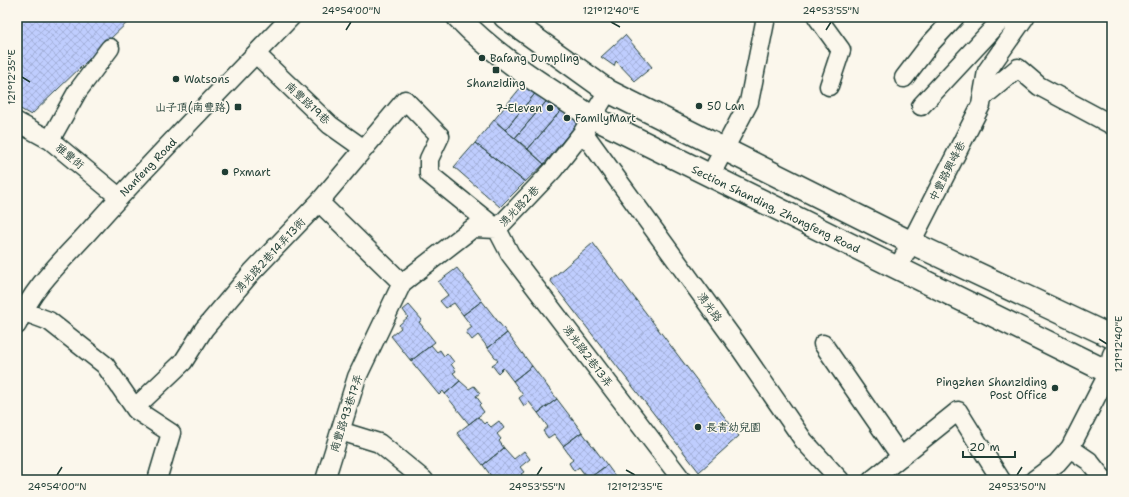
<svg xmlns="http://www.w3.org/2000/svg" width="1129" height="497" font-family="'Shantell Sans','LXGW WenKai TC',sans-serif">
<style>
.building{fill:url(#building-cross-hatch);stroke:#1f3d34}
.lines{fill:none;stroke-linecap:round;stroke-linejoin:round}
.minor-casing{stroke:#1f3d34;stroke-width:21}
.major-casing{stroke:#1f3d34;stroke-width:25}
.minor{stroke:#fbf7ec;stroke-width:18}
.major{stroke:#fbf7ec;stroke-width:22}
.ticks{fill:none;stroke:#1f3d34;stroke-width:1.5}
.poi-dot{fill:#1f3d34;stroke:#fbf7ec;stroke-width:1.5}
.labels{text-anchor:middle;stroke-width:3;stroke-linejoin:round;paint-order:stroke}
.poi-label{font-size:11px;fill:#1f3d34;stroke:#fbf7ec;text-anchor:start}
.street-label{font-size:11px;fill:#1f3d34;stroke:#fbf7ec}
.neatline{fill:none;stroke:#1f3d34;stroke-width:1.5}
.ticks-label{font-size:10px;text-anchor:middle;fill:#1f3d34}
</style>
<defs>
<pattern id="building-cross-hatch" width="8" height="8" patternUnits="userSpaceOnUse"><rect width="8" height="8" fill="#bfcdfe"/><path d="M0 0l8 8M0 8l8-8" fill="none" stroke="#a4b1da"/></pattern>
</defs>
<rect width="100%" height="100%" fill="#fbf7ec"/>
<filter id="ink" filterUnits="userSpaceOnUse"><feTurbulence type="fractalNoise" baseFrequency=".025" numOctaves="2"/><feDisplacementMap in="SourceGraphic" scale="8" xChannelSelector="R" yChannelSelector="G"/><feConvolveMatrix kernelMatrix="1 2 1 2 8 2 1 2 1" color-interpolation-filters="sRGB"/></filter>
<g filter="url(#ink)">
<path class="building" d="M17,17h116l-102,98 -14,-8z
M625,35l27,32 -17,14 -19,-20 -2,5 -13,-9z
M526,81l12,9 -33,40 -11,-10z
M538,90l12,7 -35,41 -10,-8z
M550,97l14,10 -36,42 -13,-11z
M564,107l12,11v7l-32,39 -16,-15z
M494,120l50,44 -19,18 -50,-39z
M475,143l50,39 -25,25 -46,-40z
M593,243l146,193 -40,36 -149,-192z
M457,268l25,33 -19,14 -9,-12 -8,5 -6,-7 8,-6 -10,-13z
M482,301l25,32 -19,15 -10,-13 -6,5 -6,-8 6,-5 -9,-12z
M409,305l13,15 -3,2 16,20 -24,19 -20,-25 10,-8 -2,-3 9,-8 -5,-7z
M507,333l25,33 -19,15 -10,-13 -5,5 -6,-8 6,-4 -10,-13z
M431,345l6,7 3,-2 4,6 3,-3 7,9 -3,2 5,7 -3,2 7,8 -15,13 -2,-3 -4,4 -28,-34z
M532,366l25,33 -19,14 -9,-11 -5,4 -5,-8 4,-3 -10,-14z
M460,381l9,8 5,-3 6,7 -4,3 5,7 -2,2 5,7 -15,12 -24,-30z
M557,399l25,33 -19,14 -9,-12 -6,4 -5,-7 5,-4 -10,-14z
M478,417l6,7 2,-2 5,5 8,-6 5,7 -7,6 4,5 -2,2 5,7 -21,17 -26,-32z
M582,432l25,33 -19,14 -9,-12 -5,4 -5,-8 4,-3 -10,-14z
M504,448l10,11 10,-8 6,8 -10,8 4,5 -3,2 5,6h-32l-11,-15z
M607,465l11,15h-29l-1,-1z
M533,475l5,5h-11z"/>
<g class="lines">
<defs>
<path id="minor" d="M817,17l24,33 -12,36
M256,54l74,71 34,24
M904,78l26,-34 25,-27
M983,97l35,-29 21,18 73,39
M921,106l83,-89
M17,122l33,18 69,57
M583,132l154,212 67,97 36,39
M50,140l27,-48 33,-44
M710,176l39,-74 17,-85
M319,202l83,81
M898,268l83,-163 6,-34 38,-54
M22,311l27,10 56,44 31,45 35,23 -14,47
M17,325c15,-38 47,-66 74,-96 64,-72 133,-142 200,-212
M823,344l78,113
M136,410l5,-8 42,-40 21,-33 48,-57 67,-70 86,-102 35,36 -11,23v15l68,55 13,25 172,226
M340,431l39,12 45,37
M1070,448l19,13 15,19
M325,480l32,-103 45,-94 71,-55 24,1 56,-59 30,-38 25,-41
M872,480l86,-69 43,69
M1034,480l23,-17 13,-15 39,-76 3,-18"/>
<path id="major" d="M458,17c38,40 87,70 134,100l520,257
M505,17l103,74 302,151 202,95"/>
</defs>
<use href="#minor" class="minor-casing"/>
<use href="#major" class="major-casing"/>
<use href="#minor" class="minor"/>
<use href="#major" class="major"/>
</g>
</g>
<path class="ticks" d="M611,22l9,5M346,30l5,-8M826,30l5,-8M22,77l8,5M1099,339l8,5M626,470l9,5M57,475l5,-8M537,475l5,-8M1017,475l5,-8"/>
<g class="poi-dot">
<circle cx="482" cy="58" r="4"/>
<rect x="492" y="66" width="8" height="8" rx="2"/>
<circle cx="176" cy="79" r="4"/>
<circle cx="699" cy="106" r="4"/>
<rect x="234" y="103" width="8" height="8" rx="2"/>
<circle cx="550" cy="108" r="4"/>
<circle cx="567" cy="118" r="4"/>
<circle cx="225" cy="172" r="4"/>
<circle cx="1055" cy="388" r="4"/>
<circle cx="698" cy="427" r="4"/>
</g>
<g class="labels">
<g class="poi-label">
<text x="490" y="62">Bafang Dumpling</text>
<text x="184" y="83">Watsons</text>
<text x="496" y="87" text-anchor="middle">Shanziding</text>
<text x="707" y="110">50 Lan</text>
<text x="230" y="111" text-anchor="end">山子頂(南豐路)</text>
<text x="542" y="112" text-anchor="end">7-Eleven</text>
<text x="575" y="122">FamilyMart</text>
<text x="233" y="176">Pxmart</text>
<text x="1047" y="386" text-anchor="end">Pingzhen Shanziding<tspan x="1047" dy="13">Post Office</tspan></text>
<text x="706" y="431">長青幼兒園</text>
</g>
<g class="street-label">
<text transform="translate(308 103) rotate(43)" y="4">南豐路19巷</text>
<text transform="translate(70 156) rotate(40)" y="4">雅豐街</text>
<text transform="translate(148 167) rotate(-46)" y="4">Nanfeng Road</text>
<text transform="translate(947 171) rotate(-63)" y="4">中豐路興峰巷</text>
<text transform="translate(519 206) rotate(-46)" y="4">湧光路2巷</text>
<text transform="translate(776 209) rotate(26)" y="4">Section Shanding, Zhongfeng Road</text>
<text transform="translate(270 255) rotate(-47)" y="4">湧光路2巷14弄13衖</text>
<text transform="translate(710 307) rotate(54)" y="4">湧光路</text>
<text transform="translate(588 356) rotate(53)" y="4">湧光路2巷13弄</text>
<text transform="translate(346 413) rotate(-72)" y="4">南豐路93巷17弄</text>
</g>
</g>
<rect width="1129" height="497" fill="none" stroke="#fbf7ec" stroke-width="44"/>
<path d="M963 451v6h52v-6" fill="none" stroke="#1f3d34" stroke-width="2"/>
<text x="969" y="451" font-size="12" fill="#1f3d34" stroke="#fbf7ec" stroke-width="3" paint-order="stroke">20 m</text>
<rect x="22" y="22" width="1085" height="453" class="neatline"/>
<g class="ticks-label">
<text x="351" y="14">24°54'00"N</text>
<text x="611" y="14">121°12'40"E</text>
<text x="831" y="14">24°53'55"N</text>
<text transform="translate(11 77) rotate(-90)" y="4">121°12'35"E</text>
<text transform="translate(1118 344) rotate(-90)" y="4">121°12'40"E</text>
<text x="57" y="490">24°54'00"N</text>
<text x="537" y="490">24°53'55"N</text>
<text x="635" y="490">121°12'35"E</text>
<text x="1017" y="490">24°53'50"N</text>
</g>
</svg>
